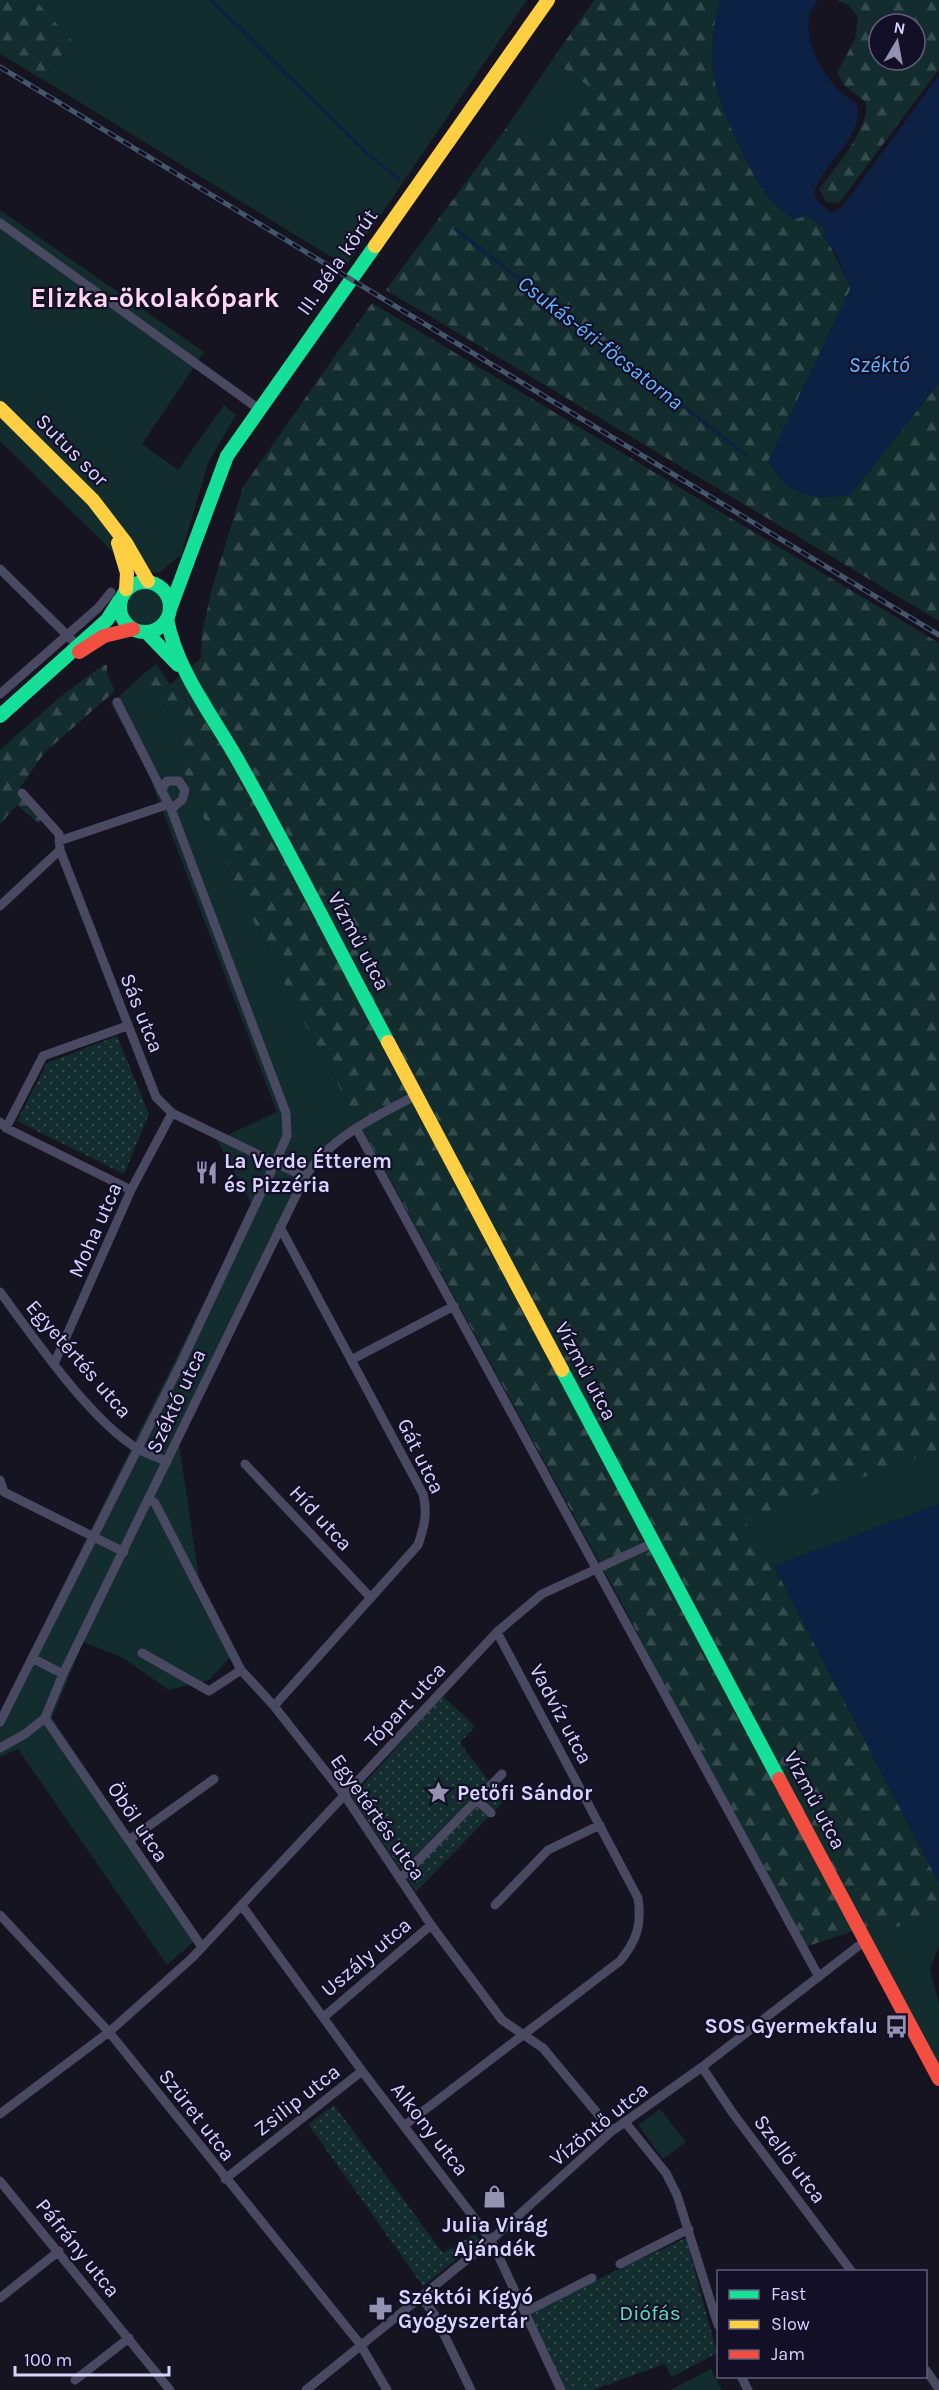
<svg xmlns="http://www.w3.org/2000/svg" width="939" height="2390" font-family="Karla,sans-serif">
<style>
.grass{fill:#132c2d}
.forest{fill:url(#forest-firs);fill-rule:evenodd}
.park{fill:url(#park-dots)}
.water{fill:#0d2144}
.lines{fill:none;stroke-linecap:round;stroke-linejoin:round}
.stream{stroke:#0d2144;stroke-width:3}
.street{stroke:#4a4962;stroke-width:9}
.fast{stroke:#16e098;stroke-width:14}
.slow{stroke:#ffcf43;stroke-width:14}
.jam{stroke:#f24e42;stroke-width:14}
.rail-casing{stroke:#43596b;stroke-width:5}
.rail{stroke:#130f26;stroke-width:3;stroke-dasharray:9;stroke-linecap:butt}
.labels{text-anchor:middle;stroke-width:4.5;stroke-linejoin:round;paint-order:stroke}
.street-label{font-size:21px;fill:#d9d4ff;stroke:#130f26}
.poi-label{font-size:21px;font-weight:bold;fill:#d9d4ff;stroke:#130f26;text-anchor:start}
.park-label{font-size:21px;fill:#5fe0c0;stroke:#130f26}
.water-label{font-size:22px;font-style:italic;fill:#62b6ff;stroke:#130f26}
.district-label{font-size:27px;font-weight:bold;fill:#ffd6f0;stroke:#130f26}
</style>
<defs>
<pattern id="forest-firs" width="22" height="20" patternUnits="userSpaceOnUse" patternTransform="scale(1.5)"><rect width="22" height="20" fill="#132c2d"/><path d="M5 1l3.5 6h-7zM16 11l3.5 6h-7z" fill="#354a4c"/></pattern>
<pattern id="park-dots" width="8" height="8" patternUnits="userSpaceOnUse" patternTransform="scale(1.5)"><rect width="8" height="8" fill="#132c2d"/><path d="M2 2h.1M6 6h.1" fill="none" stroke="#354a4c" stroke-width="1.8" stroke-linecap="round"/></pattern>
</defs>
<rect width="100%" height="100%" fill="#161421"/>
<path class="grass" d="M34,0h493l-181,266 -304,-187 31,-37z
M552,60l35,25 -44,68 -37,-25z
M0,210l204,142 -62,92 36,26 46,-65 12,10 -28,48 -27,92 -22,18 -14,-3 -24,-33 -9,14 -112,-110z
M125 606a20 20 0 1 1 40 0a20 20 0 1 1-40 0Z
M140,677l36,44 10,61 108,222 68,124 -34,27 -19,21 -130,268 20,134 34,76 -24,26 -40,10 -46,-32 -40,-16 -31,76 147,219 -32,28 -149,-216 -18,8v-45l252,-507 -35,-65 60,-28 -128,-337 -38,-71z
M939,1450v54l-165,62 -30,-47z
M939,1902v44l-9,23 9,35v65l-75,-143 16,-4 13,6 21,-6z
M660,2109l26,33 -23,17 -25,-34z
M711,2369l11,21h-52z"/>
<path class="forest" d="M0,0h35l38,42 -31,37 -42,-25z
M594,0h126c-7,27 -11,58 -4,86 7,28 32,82 48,105 8,11 20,21 30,28l12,-4 19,13c4,21 17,40 26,60l-83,174 82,33 89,-112v238l-553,-331 120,-162 37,25 44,-68 -35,-25z
M836,0h103v69l-100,134 -13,-1 -7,-13c15,-20 51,-61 47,-87l-21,-16 -8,-13 18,-34 3,-22 -10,-12zM879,24h36v36h-36z
M372,303l567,340v807l-195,70 30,46 165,317v19l-25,20 -21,6 -13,-6 -81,27 -174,-340 -331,-605 -108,-222 -10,-61 -36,-44 16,-13 14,21 31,-27 1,-26 11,-47 30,-98z
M103,665h4v9l8,17 -70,61 -28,40 25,28 -4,3 -21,-18 -17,19v-74l60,-53z"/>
<path class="park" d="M117,1036l32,78 -25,60 -107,-53 30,-58z
M443,1696l32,30 -15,17 44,58 -88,91 -64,-95z
M334,2105l109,148 32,-19 5,7 -57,45 -115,-162z
M686,2238l31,115 -45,24 -7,-13 -72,26h-27l-38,-78z"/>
<path class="water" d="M720,0h98c-3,5 -8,11 -9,17 -5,32 21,72 48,87 7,36 -36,59 -43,90l5,9 13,10 11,-7 96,-131v308l-89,112c-36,6 -64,1 -82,-34l83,-173 -16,-36 -12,-15 2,-9 -19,-13 -12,5c-10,-8 -22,-18 -30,-29 -16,-23 -41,-77 -48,-105 -7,-28 -4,-59 4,-86z
M939,1504v379l-165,-317z"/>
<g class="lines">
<path class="stream" d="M211,0l158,155 30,24
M455,229l291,226"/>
<path class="street" d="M0,223l259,186
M0,569l77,76
M0,694l98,-86 13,-16
M161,791l6,-10h12l6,9 -3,10 -11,9
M22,793l37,41 1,16 96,247 16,16 133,64
M59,841l110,-37
M0,906l60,-56
M0,1122l6,6 125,62
M6,1128l37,-72 84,-30
M356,1128l463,849
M0,1292c34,46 90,128 138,157 9,5 20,8 29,13
M351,1360l103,-54
M54,1364l77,-174 41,-77
M245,1464l126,134
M0,1480l4,12 120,60
M149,1499l6,4 86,167 33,36 71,90 86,129 71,95 41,28 69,83
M142,1653l67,38 32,-21
M34,1659l29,15
M274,1706l144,-161c6,-18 10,-32 5,-51l-143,-267
M45,1718l157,229
M0,1722l181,-359 94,-200 12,-27 -1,-23 -115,-304 -54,-107
M0,1748l25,-14 20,-16 18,-44 242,-497c25,-40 71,-61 112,-82
M477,1800l14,13
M129,1840l85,-61
M400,1879l102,-105
M495,1905l53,-55 52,-25
M243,1907l119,164 129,169 70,150
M0,1915l109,117 251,312 27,46
M325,2016l106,-91
M702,2067l30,45 120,160
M0,2114l109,-82 83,-74 305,-326 45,-38 111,-51
M625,2122l41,51 11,22 41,130
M405,2125l215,-164c17,-21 22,-36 18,-63l-141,-266
M225,2179l137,-108
M0,2181l170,209
M620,2264l69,-35
M421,2297l13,17 37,76
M0,2298l59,-47
M525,2312l67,-34
M926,2370l13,19
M741,2376l7,14
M75,2380l54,-42
M306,2390l185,-150 121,-109 90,-64 164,-127"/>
<path class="fast" d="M120 607a25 25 0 1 1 50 0a25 25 0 1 1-50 0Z
M170,609l57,-153 148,-210
M167,619c10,51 43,93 69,138 53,93 101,190 152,285
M146,632l32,33
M0,716l107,-96 12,-19
M562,1370l217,409"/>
<path class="slow" d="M375,246l173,-246
M0,408l93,92 33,43 22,38
M118,543l9,30 -1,16
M388,1042l174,328"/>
<path class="jam" d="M79,652l25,-16 29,-7
M779,1779l160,300"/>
<defs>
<path id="rail" d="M0,67l939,568"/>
</defs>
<use href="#rail" class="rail-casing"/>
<use href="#rail" class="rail"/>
</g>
<defs>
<symbol id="restaurant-bare" viewBox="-9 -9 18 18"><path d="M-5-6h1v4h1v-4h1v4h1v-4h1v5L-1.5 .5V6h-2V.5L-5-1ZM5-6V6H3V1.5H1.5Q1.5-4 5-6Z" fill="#9591b1" stroke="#130f26" stroke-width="2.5" paint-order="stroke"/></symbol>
<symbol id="sight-bare" viewBox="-9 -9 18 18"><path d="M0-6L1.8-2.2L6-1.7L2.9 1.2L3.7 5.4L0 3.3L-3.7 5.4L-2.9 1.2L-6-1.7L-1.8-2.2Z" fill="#9591b1" stroke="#130f26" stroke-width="2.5" paint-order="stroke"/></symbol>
<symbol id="bus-bare" viewBox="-9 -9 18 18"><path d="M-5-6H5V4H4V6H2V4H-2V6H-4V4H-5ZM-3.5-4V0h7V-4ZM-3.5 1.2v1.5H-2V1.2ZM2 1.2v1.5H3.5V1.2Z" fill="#9591b1" stroke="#130f26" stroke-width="2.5" paint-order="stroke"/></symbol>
<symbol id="shop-bare" viewBox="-9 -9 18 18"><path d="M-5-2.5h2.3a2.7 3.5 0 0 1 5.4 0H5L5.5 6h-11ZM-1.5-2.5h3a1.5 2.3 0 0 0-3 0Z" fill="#9591b1" stroke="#130f26" stroke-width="2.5" paint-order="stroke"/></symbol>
<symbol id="pharmacy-bare" viewBox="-9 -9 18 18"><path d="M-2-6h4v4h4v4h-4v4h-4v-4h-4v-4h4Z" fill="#9591b1" stroke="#130f26" stroke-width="2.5" paint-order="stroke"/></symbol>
</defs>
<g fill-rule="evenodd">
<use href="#restaurant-bare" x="190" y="1156" width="33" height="33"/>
<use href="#sight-bare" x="422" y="1776" width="33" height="33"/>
<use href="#bus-bare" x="880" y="2010" width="33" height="33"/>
<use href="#shop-bare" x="478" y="2180" width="33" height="33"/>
<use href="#pharmacy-bare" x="364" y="2292" width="33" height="33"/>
</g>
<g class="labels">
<g class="street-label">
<text transform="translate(337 262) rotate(-55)" y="7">III. Béla körút</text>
<text transform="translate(72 450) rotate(45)" y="7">Sutus sor</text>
<text transform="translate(359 941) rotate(62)" y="7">Vízmű utca</text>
<text transform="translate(142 1013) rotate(68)" y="7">Sás utca</text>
<text transform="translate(95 1230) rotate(-66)" y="7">Moha utca</text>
<text transform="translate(79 1359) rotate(49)" y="7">Egyetértés utca</text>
<text transform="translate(586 1371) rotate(62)" y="7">Vízmű utca</text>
<text transform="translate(176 1401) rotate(-65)" y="7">Széktó utca</text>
<text transform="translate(421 1456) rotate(64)" y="7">Gát utca</text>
<text transform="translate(321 1518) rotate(47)" y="7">Híd utca</text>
<text transform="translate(405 1705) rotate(-47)" y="7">Tópart utca</text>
<text transform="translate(561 1714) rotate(62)" y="7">Vadvíz utca</text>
<text transform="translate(815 1800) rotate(62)" y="7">Vízmű utca</text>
<text transform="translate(378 1817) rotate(55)" y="7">Egyetértés utca</text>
<text transform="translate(138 1822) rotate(56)" y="7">Öböl utca</text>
<text transform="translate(366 1957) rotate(-40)" y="7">Uszály utca</text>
<text transform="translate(297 2100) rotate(-38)" y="7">Zsilip utca</text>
<text transform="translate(197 2115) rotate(52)" y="7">Szüret utca</text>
<text transform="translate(599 2124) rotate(-39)" y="7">Vízöntő utca</text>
<text transform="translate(430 2129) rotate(52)" y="7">Alkony utca</text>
<text transform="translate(790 2159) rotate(53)" y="7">Szellő utca</text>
<text transform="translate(78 2248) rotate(51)" y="7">Páfrány utca</text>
</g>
<g class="poi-label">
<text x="224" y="1168">La Verde Étterem<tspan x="224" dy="24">és Pizzéria</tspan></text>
<text x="457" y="1800">Petőfi Sándor</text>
<text x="878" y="2033" text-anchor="end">SOS Gyermekfalu</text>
<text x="495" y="2232" text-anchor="middle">Julia Virág<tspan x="495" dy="24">Ajándék</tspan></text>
<text x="398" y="2304">Széktói Kígyó<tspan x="398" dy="24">Gyógyszertár</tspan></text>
</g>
<g class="park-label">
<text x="650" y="2320">Diófás</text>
</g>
<g class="water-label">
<text transform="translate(601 342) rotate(38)" y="8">Csukás-éri-főcsatorna</text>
<text x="879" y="372">Széktó</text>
</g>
<g class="district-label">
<text x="155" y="307">Elizka-ökolakópark</text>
</g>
</g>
<rect x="717" y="2270" width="210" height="108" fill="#130f26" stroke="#625e7d" stroke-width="1.5"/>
<rect x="729" y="2290" width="30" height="9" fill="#16e098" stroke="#625e7d" stroke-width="1.5"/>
<text x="771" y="2300" font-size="18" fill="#d9d4ff">Fast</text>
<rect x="729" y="2320" width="30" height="9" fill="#ffcf43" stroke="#625e7d" stroke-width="1.5"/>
<text x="771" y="2330" font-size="18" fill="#d9d4ff">Slow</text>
<rect x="729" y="2350" width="30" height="9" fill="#f24e42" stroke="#625e7d" stroke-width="1.5"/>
<text x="771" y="2360" font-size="18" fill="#d9d4ff">Jam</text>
<g transform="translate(897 42) rotate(10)"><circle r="28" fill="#130f26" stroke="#625e7d" stroke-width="1.5"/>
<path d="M0-4.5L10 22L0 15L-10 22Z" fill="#9591b1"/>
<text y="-9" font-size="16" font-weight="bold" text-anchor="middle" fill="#d9d4ff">N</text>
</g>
<path d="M15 2366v9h154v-9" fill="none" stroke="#d9d4ff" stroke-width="3"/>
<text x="24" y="2366" font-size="18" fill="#d9d4ff" stroke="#130f26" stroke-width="4.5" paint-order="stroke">100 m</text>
</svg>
